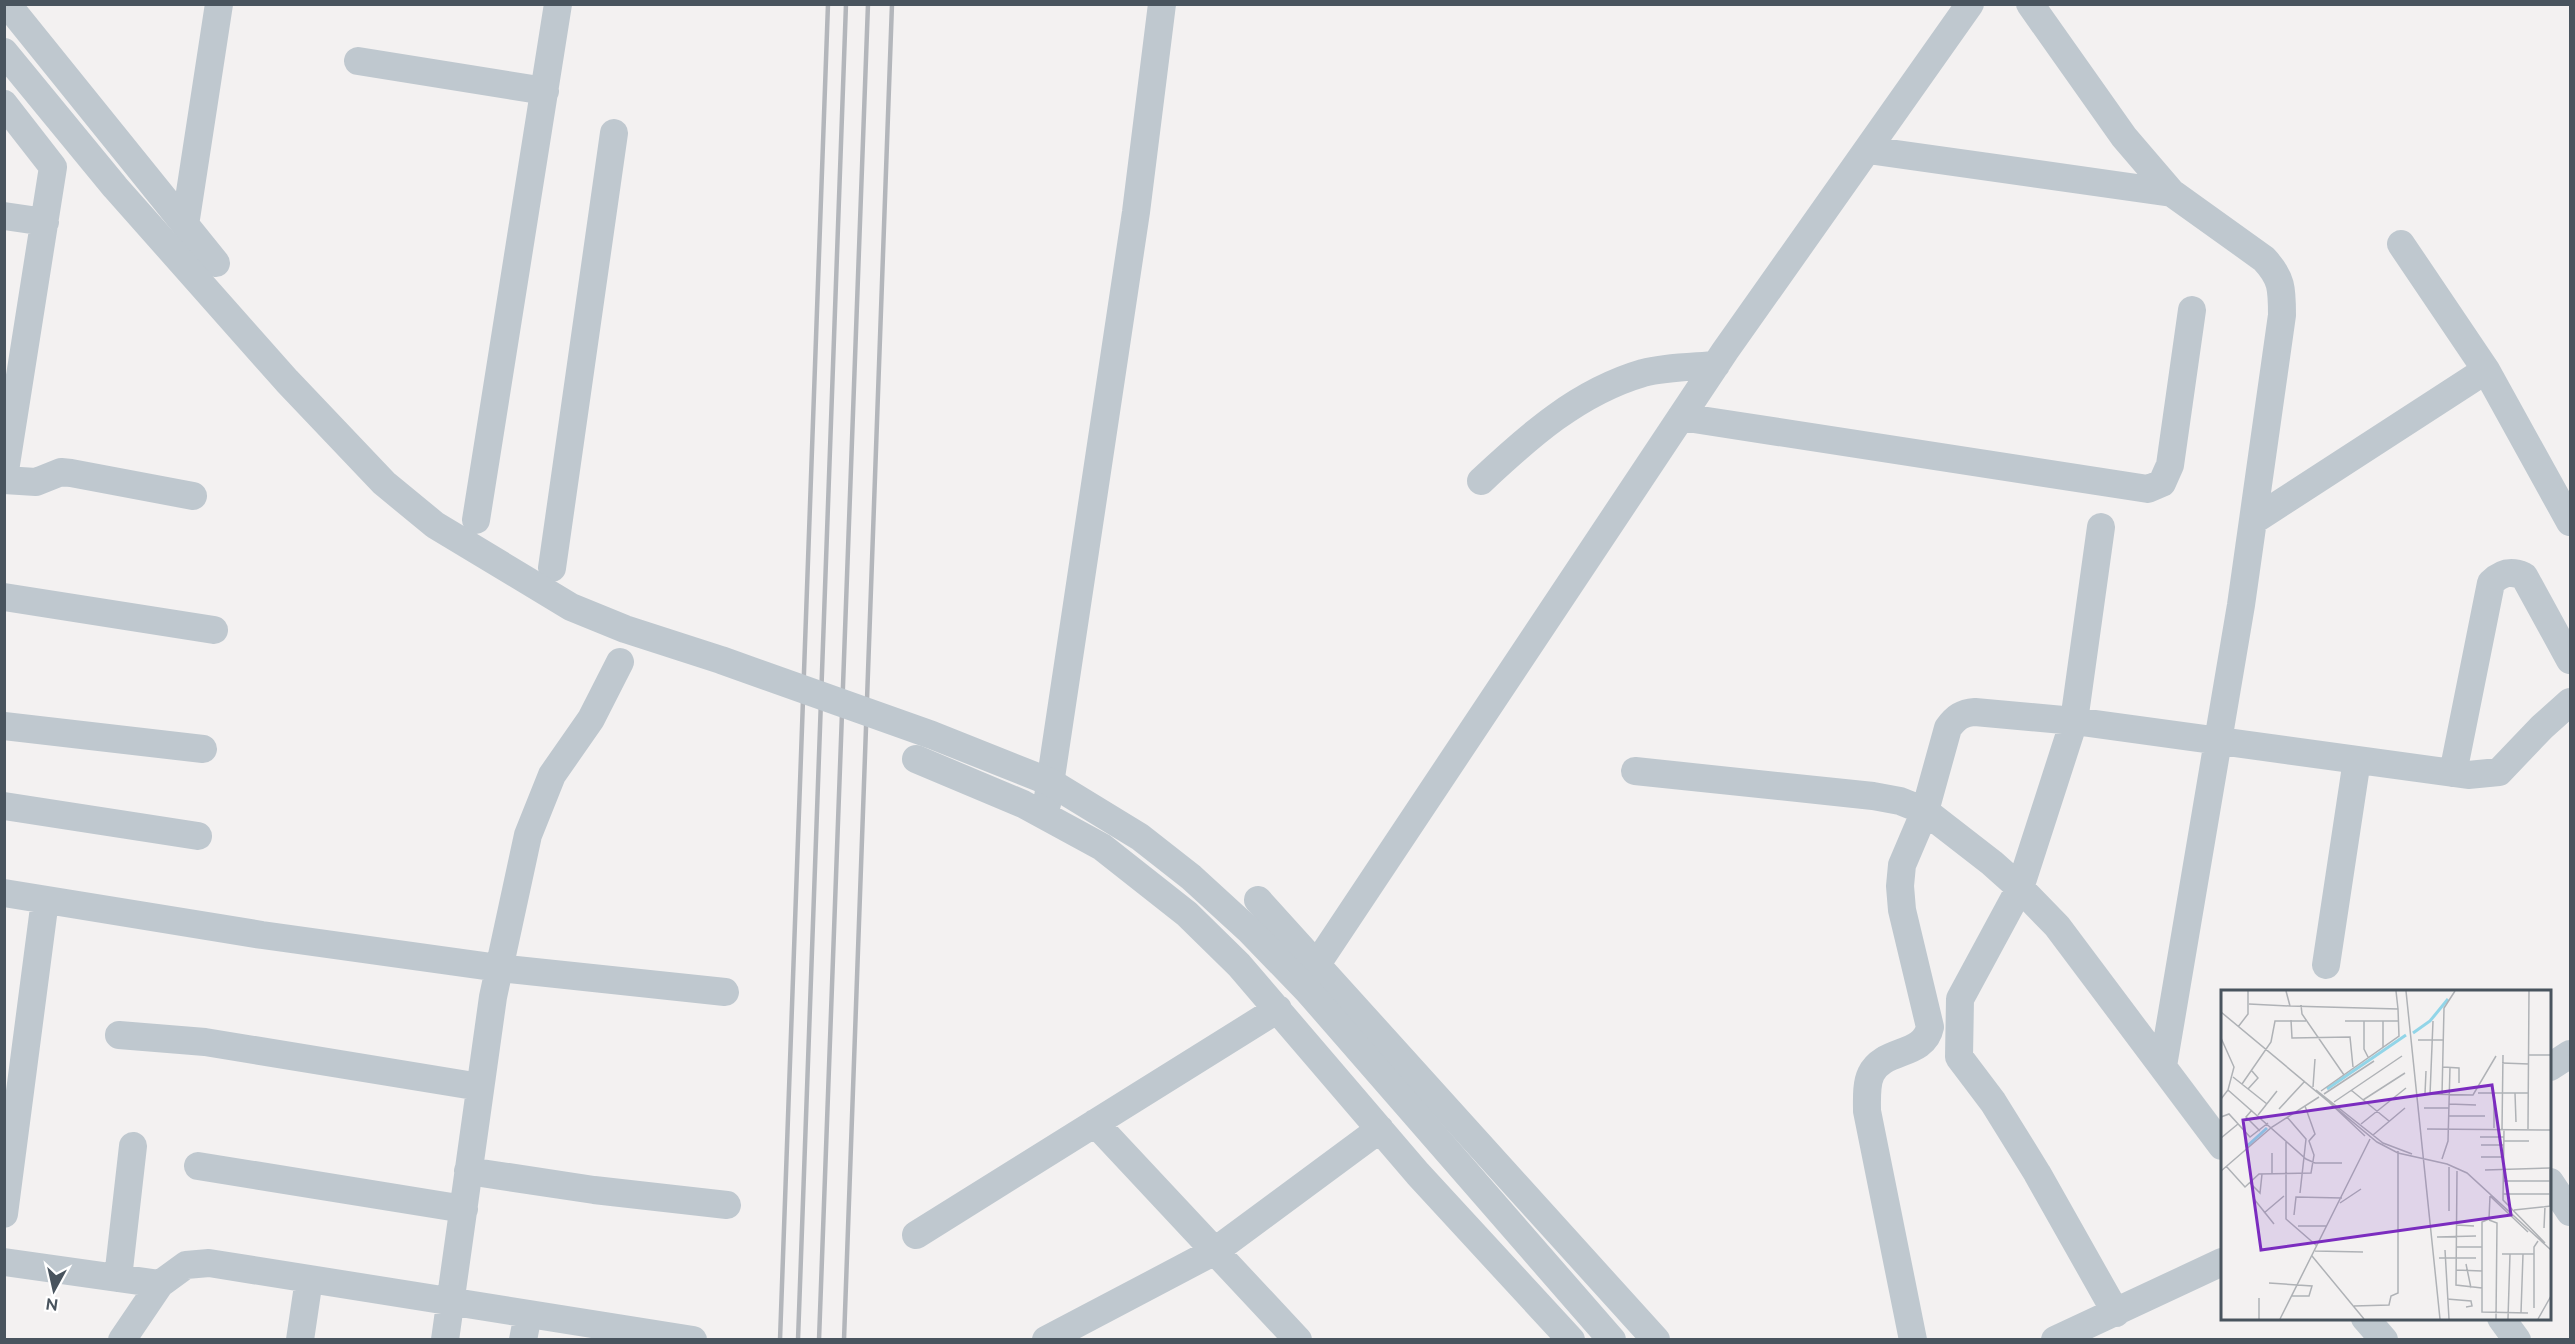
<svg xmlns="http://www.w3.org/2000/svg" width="2575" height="1344" font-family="Raleway,sans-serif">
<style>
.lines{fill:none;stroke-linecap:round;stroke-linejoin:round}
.minor{stroke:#bfc8cf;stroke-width:28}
.rail{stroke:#b3b6bb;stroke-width:4.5}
.minor-bridge{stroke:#bfc8cf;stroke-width:28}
.inset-river{fill:none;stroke:#92d5e8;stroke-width:3}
.inset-road{fill:none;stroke:#afb2b6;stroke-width:1.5}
.view{fill:#7b2cbf;fill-opacity:0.15;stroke:#7b2cbf;stroke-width:3}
.inset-edge{fill:none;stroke:#49545e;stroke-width:3}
</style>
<rect width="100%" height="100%" fill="#f3f1f1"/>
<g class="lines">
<path class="minor" d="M7,4l209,259
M2030,4l94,133 48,56 92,66c18,19 18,30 18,56l-41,290 -78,461
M358,61l187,30
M4,104l49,63 -49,310
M1868,150l304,43
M4,216l41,6
M185,225l34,-221
M2401,244l85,126 84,152
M1681,417l467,72 14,-6 8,-18 22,-155
M4,480l32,2 25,-10 10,1 122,23
M1481,481c48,-45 97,-89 162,-108 23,-6 50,-6 73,-8
M476,520l82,-516
M2253,521l233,-151
M2101,527l-27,194 -54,167 -60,111 -1,58 34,45 44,71 79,140
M552,568l62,-435
M4,597l210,33
M4,726l199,23
M916,759l107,45 79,43 85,67 52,51 179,209 153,166
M1635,771l238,25 27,5 25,10 67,52 28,25 37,38 165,220
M2453,773l38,-190c10,-10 19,-13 33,-7l46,84
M1047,804l89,-592 26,-208
M4,806l194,30
M4,893l258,42 237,33 226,24
M1258,900l398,440
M1317,964l408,-613 245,-347
M2326,965l31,-205
M119,1035l86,7 275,45
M2550,1067l20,-13
M1095,1123l203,217
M198,1166l266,43
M468,1171l126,19 133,15
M2550,1182l20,30
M4,1214l41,-314
M916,1235l362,-226
M4,1262l156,22
M118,1278l15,-132
M2365,1318l19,22
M2501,1318l16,22
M122,1340l38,-56 26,-19 23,-2 484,77
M300,1340l9,-61
M445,1340l48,-343 35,-162 24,-60 39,-56 29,-57
M523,1340l5,-26
M1046,1340l169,-89 165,-122
M1913,1340l-46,-229c0,-11 -1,-27 4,-37 12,-26 53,-17 59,-47l-28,-117 -2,-24 2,-21 23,-54 23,-83c8,-11 14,-15 27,-16l99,9 394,54 31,-3 43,-45 28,-25
M2055,1340l167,-78"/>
<path class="rail" d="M780,1340l48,-1336
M798,1340l48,-1336
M819,1340l49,-1336
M844,1340l48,-1336"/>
<path class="minor-bridge" d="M4,52l111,135 172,194 97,102 51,42 136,82 54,22 96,31 211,75 118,47 90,55 51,40 59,54 58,60 304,349"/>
</g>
<g transform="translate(2221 990)">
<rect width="330" height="330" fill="#f3f1f1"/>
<path class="inset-river" d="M192,43l17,-12 18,-22M106,99l79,-54M25,157l21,-19"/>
<path class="inset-road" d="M65,1l4,15 108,3 1,27 -78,55M175,1l2,18M185,1l34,328M28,14l41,2M80,15l1,9 42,61M0,22l156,130 21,11 49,11 20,9 84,77M70,30l1,18 58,-1 3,30M124,31h54M143,31v28l4,8M17,37l10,-13v-23M0,48l13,29 -6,23 -7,9M197,50h26M162,57v-26M308,65h22M281,73l27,1M222,77l16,1v15M205,81l-1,23 48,1 23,-39M12,87l34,27M21,94l29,-42 4,-21h31M92,97l2,-28M27,99l10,-11 -6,-7M7,100l78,69 9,4h27M130,100l38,31M257,103h51M273,103v35M294,103l1,29M103,104l50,-33M209,105l3,-74M221,105l2,-87 11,-17M142,110l42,-27M113,112l68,-46M228,114l27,1M203,118h25M58,119l26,-28M31,120l-6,7 14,14M37,125l19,-24M228,126h36M0,127l8,-3 21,23 18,-14M66,127l19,22 -6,54M140,134l45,-36M206,139l124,1M281,139l1,-74M283,139l-1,71 42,43M307,139l1,-138M152,145l32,-27M144,146l-49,-46 67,53 29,11M259,147h24M0,148l17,-14M283,151h25M65,152v77l31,27M260,155h23M260,167h23M221,169l6,-18 2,-74M5,176l19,21 14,-13 52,-1 3,-18 -5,-14 6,-7 -10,-28M329,178v38M264,180l66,-2M0,181l51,-44 47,-30M236,181l-1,114 26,3M51,183v-20M283,191h46M29,193l10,10 2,-19M282,204h48M269,206l-1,23 -7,3v90l46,1M269,206l38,36M33,209l20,25M119,213l21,-14M293,220l37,-4M228,221v-44M43,223l20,-17M73,225l2,-18 46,1M268,230l8,3 -1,96M235,235l18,1M77,236h29M323,238l1,-22M216,247l39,-1M235,257h26M224,260l4,69M94,261l48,1M281,264h32M91,266l52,63M218,268h37M245,274l5,24M235,280l26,1M48,293l43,3 -3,10h-18M38,308v21M226,309l24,2 1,5 -6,1M133,316l35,-1 2,-9 7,-3v-142M313,318v-61l4,-6M300,323l2,-59M59,329l90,-180M287,329l2,-65M317,329l13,-23"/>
<path class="view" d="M271,95l19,130 -250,35 -18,-130z"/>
<rect width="330" height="330" class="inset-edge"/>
</g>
<rect width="2575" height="1344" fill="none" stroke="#49545e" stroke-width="12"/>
<g transform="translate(54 1290) rotate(188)" stroke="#ffffff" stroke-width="4.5" paint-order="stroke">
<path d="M0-4.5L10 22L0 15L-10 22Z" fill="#49545e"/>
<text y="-9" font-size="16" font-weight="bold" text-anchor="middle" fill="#49545e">N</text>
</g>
</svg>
